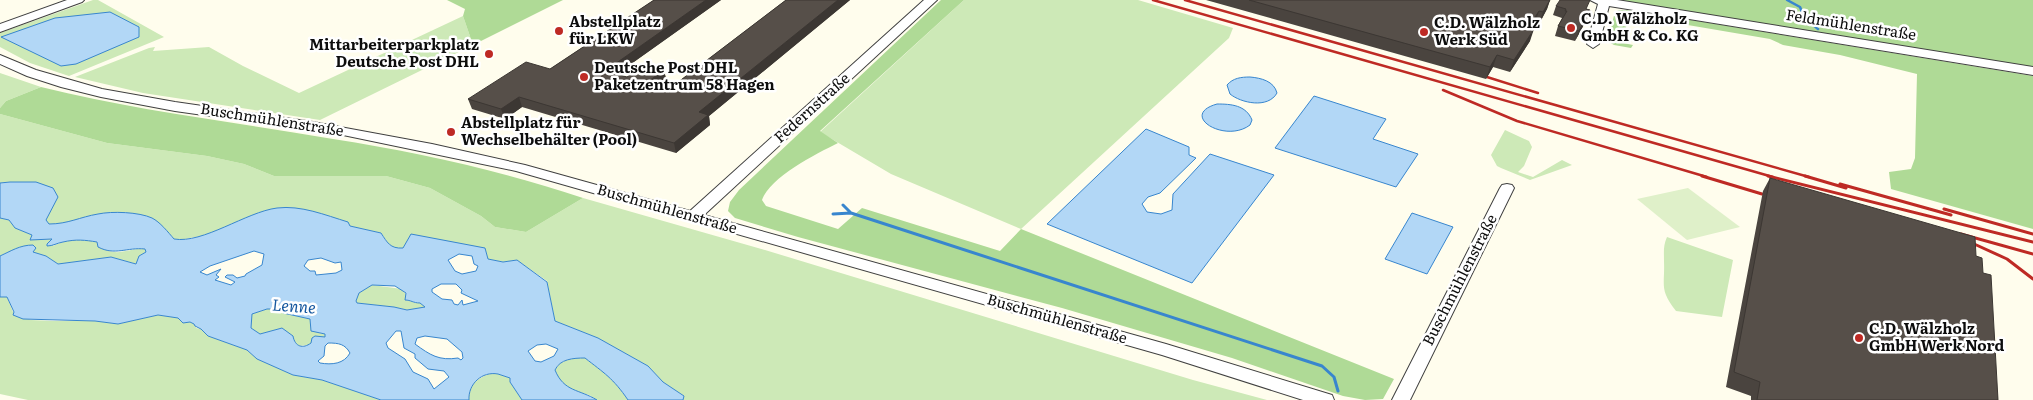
<svg xmlns="http://www.w3.org/2000/svg" width="2033" height="400" font-family="Literata,serif">
<style>
.green{fill:#cde9b7}
.forest{fill:#afda96}
.pitch{fill:#dff0c9}
.water{fill:#b2d7f6;stroke:#3886ce;fill-rule:evenodd}
.lines{fill:none;stroke-linecap:round;stroke-linejoin:round}
.stream-far1{stroke:#3886ce;stroke-width:2.5}
.stream{stroke:#3886ce;stroke-width:3}
.minor-casing{stroke:#404040;stroke-width:2}
.minor{fill:#fff;fill-rule:evenodd}
.rail-far1{stroke:#be2a24;stroke-width:2.5}
.rail{stroke:#be2a24;stroke-width:3}
.wall{fill:#4a443f}
.shaded-wall{fill:#3c3733}
.building{fill:#564f49;stroke:#3c3733}
.poi-dot{fill:#be2a24;stroke:#fff;stroke-width:2}
.labels{text-anchor:middle;stroke-width:5;stroke-linejoin:round;paint-order:stroke}
.poi-label{font-size:15px;font-weight:bold;fill:#0d0d0d;stroke:#fff;text-anchor:start}
.street-label{font-size:15px;fill:#0d0d0d;stroke:#fff}
.water-label{font-size:16px;font-style:italic;fill:#16589f;stroke:#fff}
</style>
<rect width="100%" height="100%" fill="#fffded"/>
<path class="green" d="M93,0h5l66,37 -95,39 -39,-13 -30,-16v-14z
M964,0h174l95,28 -4,10 -208,191 -130,-55 -71,-42z
M463,16l10,29 -153,75 -177,-27 -68,-16 74,-29 6,-1 -2,4 56,-4 34,19 56,27z
M0,73l41,14 -35,14 -6,7z
M0,114l107,29 100,13 37,8 30,12h112l44,12 51,28 14,11 31,5 57,-34 182,52 428,130 74,20h-584l1,-4 -21,-14 -15,-16 -50,-28 -43,-17 -8,-40 -30,-21 -14,2 -15,-3 -3,-11h-89l-6,-2 -9,-13 -31,-7 -155,11 -14,3 -7,-1 -8,-9 -68,-16 -34,10h-15l-39,-42 -10,1z
M1505,130l24,11 3,6 -8,19 -6,6 15,5 29,-17 10,5 -42,15 -29,-12 -4,-2 -6,-11z
M0,218l9,2 6,8 17,7 -2,5 23,-1v7c10,-5 35,-11 45,-3 6,5 7,8 16,9 10,1 20,-4 31,-3l1,3 -7,4 -2,8 -26,-7 -53,7 -12,-8 -14,-4h-24l-8,4z
M1667,237l66,23 -11,57 -46,-6c-17,-22 -11,-25 -12,-50 0,-9 -1,-15 3,-24z
M372,285l30,4 8,11 5,3h5l6,4 -19,3 -13,-3 -37,-4 -1,-2 3,-8z
M0,297h7l6,15 18,8 22,1h42l23,3 40,-9 21,3 4,5 7,-1 5,2 1,4 5,1 7,7 39,14 10,9 36,16 29,5 59,20h-353l-28,-6z
M267,309h13l3,4 27,6c0,11 5,14 15,15v4l-17,7 -10,1 -16,-18 -22,6 -9,-6 1,-14z
M570,358h15c18,14 29,21 43,42h-31l-8,-5 -21,-6 -11,-12 -2,-7 4,-6z
M489,374h9l12,4v4l12,18h-53c-1,-14 7,-21 20,-26z"/>
<path class="forest" d="M447,0h116l-90,45 -10,-29 2,-7z
M941,0h23l-144,131 18,12c-22,11 -68,34 -76,57l4,6 72,23 24,-21 138,43 21,-22 373,150 -11,20 -18,1 -22,-4 -111,-38 -170,-50 -264,-71 -63,-19 -7,-7 2,-9 9,-12z
M1596,0h437v71z
M1619,10h11l403,66v153l-142,-40 -2,-17 22,-3 4,-11 2,-84 -77,-19 -57,-10 -13,-6 -141,-24 -3,1 2,5 -4,12 -6,6 5,4 10,2 -2,3 -17,-3 -7,-4 8,-29z
M41,87c96,24 194,35 292,52 84,13 169,32 250,59l-57,34 -31,-5 -14,-11 -51,-28 -44,-12h-112l-30,-12 -37,-8 -100,-13 -107,-29v-6l6,-7z"/>
<path class="pitch" d="M1688,188l52,39 -53,13 -50,-41z"/>
<path class="water" d="M110,12l29,15v10l-63,27 -15,2 -60,-29 54,-19z
M1250,77c11,1 24,4 27,16 -9,16 -36,10 -47,1l-3,-9c6,-7 14,-8 23,-8z
M1314,96l72,23 -13,20 45,15 -22,33 -121,-39z
M1217,104c14,0 29,1 35,16l-2,5c-25,19 -72,-10 -33,-21z
M1146,129l43,18v8l7,3 -36,35 -12,4 -6,7 5,8 14,2 11,-4 1,-16 37,-40 64,21 -82,108 -145,-59z
M10,182h26l17,6 5,9 -12,23 3,4c19,0 31,-7 49,-10 14,-3 41,-2 54,4 8,4 16,14 22,21 29,5 72,-27 103,-31 24,-3 48,7 71,14l2,4 31,7c6,9 9,16 22,15l8,-14 74,14 3,11 15,3 14,-2 30,22 8,39 43,17 50,28 15,16 21,14 -1,4h-55c-15,-22 -24,-27 -43,-42 -12,0 -25,1 -30,12 9,22 24,19 42,30h-75l-12,-18v-4c-4,-1 -8,-3 -12,-4 -16,-3 -30,10 -29,26h-88l-59,-20 -29,-5 -36,-16 -10,-9 -39,-14 -7,-7 -6,-3 -1,-2 -4,-2 -7,1 -5,-5 -20,-3 -40,9 -23,-3 -72,-2 -10,-4 1,-3 -7,-15h-7v-41c11,-5 20,-11 33,-11l3,3 -3,4 13,4 12,8 53,-7 25,7 3,-8 7,-4 -1,-3c-18,-2 -30,7 -47,-2l-1,-5c-12,-2 -21,-3 -34,0 -6,1 -10,4 -16,4v-2l5,-5 -22,1 2,-5 -17,-7 -6,-8 -9,-2v-35zM254,251l10,3 -2,11 -16,9 -1,2 -8,2 -4,-3h-6l-2,2 10,5 -4,3 -16,-5 4,-3 -3,-2 5,-6 -14,6 -7,-3 10,-6zM459,254l13,2 2,8 4,2 -2,5 -14,3 -7,-3 -7,-11zM321,258l14,5 6,-1 1,8 -6,3 -20,2 -1,-4h-5l-6,-5 4,-6zM441,284h15l6,6 -1,3 17,8 -15,4 -1,-5 -4,5 -4,-1 -2,-4 -10,-1 -10,-7v-3zM372,285l23,1 11,7 -1,7c6,0 8,3 15,3l5,4 -18,3 -13,-3 -37,-4 -1,-2 3,-8zM267,309h12l4,4 27,6 1,12 14,3v3l-10,-1 -3,2 -1,5c-8,6 -16,4 -18,-7l-11,-8 -22,6 -9,-6 1,-14zM396,331h5l3,17 11,6v4l13,11 16,2 5,6 -15,12 -6,-10 -15,-7 -8,-13 -17,-11 -2,-5zM425,336l22,3 15,13 1,6 -2,2 -3,-2c-19,3 -28,-3 -43,-14l2,-6zM328,343c11,0 17,1 22,10 -6,11 -18,12 -30,10l-2,-2 6,-5 1,-10zM546,344l12,5 -4,7 -13,6 -6,-1 -7,-10 9,-6z
M1412,213l41,14 -26,47 -42,-15z"/>
<g class="lines">
<path class="stream-far1" d="M1787,0l13,7 4,10 14,12"/>
<path class="stream" d="M843,205l8,8
M833,214l18,-1 471,153 12,11 4,14"/>
<defs>
<path id="minor" d="M67,0h17l-2,2 -82,30v-8z
M924,0h13l-233,215 462,129 166,51 2,5h-31l-141,-45 -646,-184 -173,-36 -168,-24 -74,-14 -40,-10 -34,-11 -27,-12v-9l36,15 66,19 73,13 138,20 119,22 93,21 165,46z
M1590,0h27l416,67v8l-424,-69 -10,38 -6,4 -6,-4 11,-40z
M1507,184l5,1 2,3 -104,212h-18l108,-212 2,-3z"/>
</defs>
<use href="#minor" class="minor-casing"/>
<use href="#minor" class="minor"/>
<path class="rail-far1" d="M1153,0l620,177
M1185,0l624,177
M1487,77l51,16
M1443,90l74,31 190,56"/>
<path class="rail" d="M1702,176l60,18
M1768,176l265,66
M1805,176l41,12
M1840,184l111,31
M1944,209l89,25
M1961,234l72,20
M1972,243l35,16 26,20"/>
</g>
<path class="wall" d="M654,0h67l-104,74 10,3 37,-7 2,9 -8,7 11,3 117,-89h64l-141,116 1,9 -34,28 -154,-46 -17,12 -33,-10 -4,-10 82,-30z
M1206,0h344l-3,9 -8,15 -4,-1 -4,6 -1,12 -20,31 -17,-5 -7,12z
M1556,6l31,3v10l-12,22 -20,-5 3,-10 4,-8 -9,-3z
M1770,178l206,78 7,17 15,127h-247v-4l-25,-9 37,-196z"/>
<path class="shaded-wall" d="M706,0h15l-114,81 -2,-10z
M838,0h12l-141,116 1,9 -34,28 -2,-10 25,-31z
M1550,0l-3,9 -8,15 4,-12z
M1590,10l-3,9 -12,22 4,-10z
M1539,11l-4,12 -10,17 3,-12z
M1534,29l-4,12 -20,31 4,-12z
M1497,55l-4,12 -7,12 4,-12z
M664,70l2,9 -17,13 -3,-9z
M519,97l3,10 -17,12 -4,-10z"/>
<path class="building" d="M654,0h52l-101,71 22,6 18,-13 19,6 -18,13 23,6 117,-89h52l-139,112 9,3 -34,28 -155,-46 -18,12 -33,-10 58,-37 24,7z
M1249,0h301l-7,12 -4,-1 -11,17 6,1 -20,31 -17,-5 -7,12z
M1560,0h30l-4,9 4,1 -11,21 -21,-5 9,-15h-2l1,-2 -10,-3z
M1770,178l205,59 1,19 6,2 1,15 8,2 7,125h-241l3,-18 -26,-10z"/>
<g class="poi-dot">
<circle cx="1571" cy="28" r="5"/>
<circle cx="559" cy="31" r="5"/>
<circle cx="1424" cy="32" r="5"/>
<circle cx="489" cy="54" r="5"/>
<circle cx="584" cy="77" r="5"/>
<circle cx="451" cy="132" r="5"/>
<circle cx="1859" cy="338" r="5"/>
</g>
<g class="labels">
<g class="poi-label">
<text x="1581" y="24">C.D. Wälzholz<tspan x="1581" dy="17">GmbH &amp; Co. KG</tspan></text>
<text x="569" y="27">Abstellplatz<tspan x="569" dy="17">für LKW</tspan></text>
<text x="1434" y="28">C.D. Wälzholz<tspan x="1434" dy="17">Werk Süd</tspan></text>
<text x="479" y="50" text-anchor="end">Mittarbeiterparkplatz<tspan x="479" dy="17">Deutsche Post DHL</tspan></text>
<text x="594" y="73">Deutsche Post DHL<tspan x="594" dy="17">Paketzentrum 58 Hagen</tspan></text>
<text x="461" y="128">Abstellplatz für<tspan x="461" dy="17">Wechselbehälter (Pool)</tspan></text>
<text x="1869" y="334">C.D. Wälzholz<tspan x="1869" dy="17">GmbH Werk Nord</tspan></text>
</g>
<g class="street-label">
<text transform="translate(1851 25) rotate(9)" y="5">Feldmühlenstraße</text>
<text transform="translate(812 108) rotate(-42)" y="5">Federnstraße</text>
<text transform="translate(272 120) rotate(9)" y="5">Buschmühlenstraße</text>
<text transform="translate(667 209) rotate(16)" y="5">Buschmühlenstraße</text>
<text transform="translate(1460 280) rotate(-63)" y="5">Buschmühlenstraße</text>
<text transform="translate(1057 319) rotate(16)" y="5">Buschmühlenstraße</text>
</g>
<g class="water-label">
<text transform="translate(294 306) rotate(4)" y="6">Lenne</text>
</g>
</g>
</svg>
